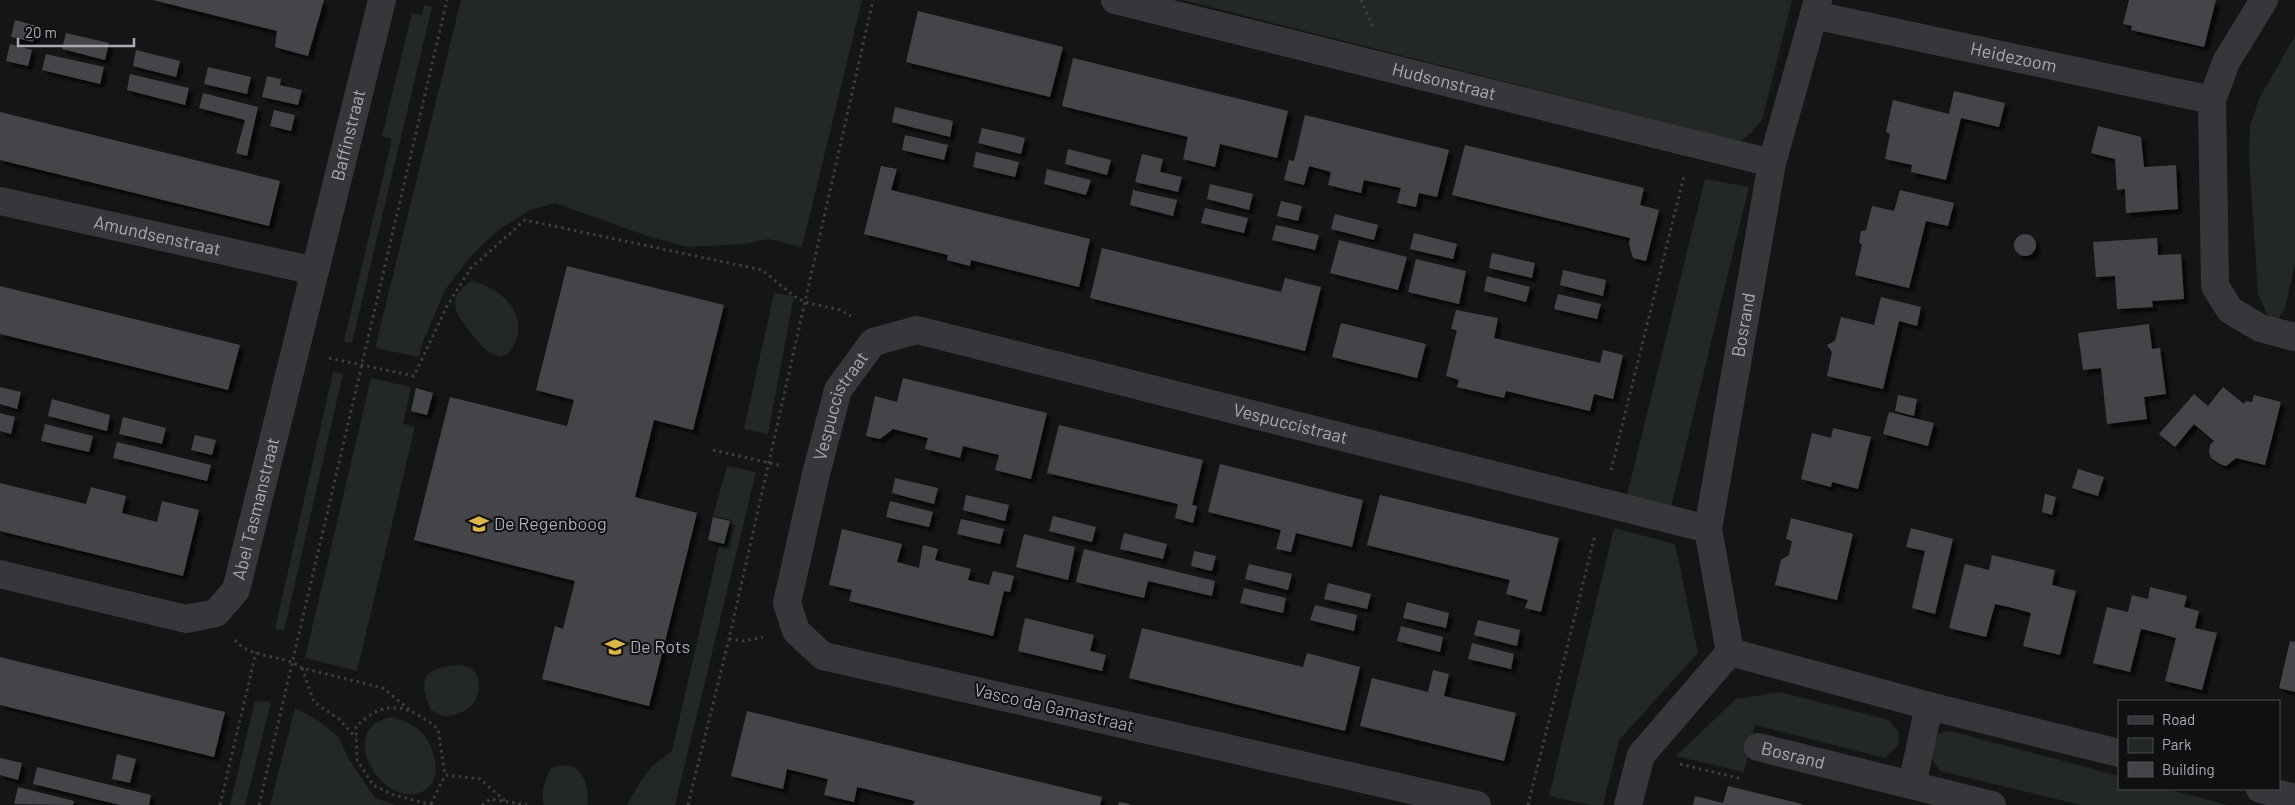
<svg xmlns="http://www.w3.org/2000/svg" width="2295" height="805" font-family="Barlow,sans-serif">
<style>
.green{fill:#222823}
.building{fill:#454549;filter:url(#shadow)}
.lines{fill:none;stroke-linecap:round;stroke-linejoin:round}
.path{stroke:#3d3e42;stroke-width:3;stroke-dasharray:2.5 4;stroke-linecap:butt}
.minor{stroke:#37373b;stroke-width:28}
.labels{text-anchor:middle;stroke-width:4;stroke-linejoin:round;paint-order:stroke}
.street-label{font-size:18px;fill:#a9acb5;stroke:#101012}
.poi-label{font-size:18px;fill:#a9acb5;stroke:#101012;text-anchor:start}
</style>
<defs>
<filter id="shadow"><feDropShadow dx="4.5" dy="4.5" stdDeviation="1" flood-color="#0009"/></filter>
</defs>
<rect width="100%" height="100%" fill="#151517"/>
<path class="green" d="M461,0h401l-60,247 -33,-8 -26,5 -56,3 -40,-11 -92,-33 -25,7 -32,20 -28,27 -25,33 -23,54 -3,13 -44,-9z
M1182,0h610l-30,120 -10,12 -11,9z
M424,5l8,2 -80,336 -8,-2 48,-202 -10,-3 30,-123 10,2z
M2295,36v228l-10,44 -7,12 -10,-4 -10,-22 -9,-137 1,-32 10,-28z
M1705,179l44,8 -78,320 -44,-12z
M471,281c34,7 63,39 38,72 -4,2 -7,4 -11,3 -12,-3 -20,-14 -27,-23 -16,-20 -26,-34 0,-52z
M774,293l20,3 -26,138 -24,-5z
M333,372l10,2 -59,257 -9,-2z
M371,378l40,9 -8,37 12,3 -58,244 -52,-13z
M727,466l29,6 -81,333h-48l13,-23 11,-15 21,-16 47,-205 7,1 6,-27 -19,-4z
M1614,528l61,16 23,109 -79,87 -16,65h-13l-41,-9z
M459,665c3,1 8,1 11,3 13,6 10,30 1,38 -6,6 -18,10 -26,10 -4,0 -10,-4 -14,-6 -14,-31 -7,-43 28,-45z
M1780,692l109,28 10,13 -1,13 -13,12 -130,-33 -11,47 -68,-16 60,-57z
M255,701l16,1 -26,103h-15z
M295,708l19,10 24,18 10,22 27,40 21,7h-126z
M393,717c11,4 22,8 30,17 14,16 21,51 -4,59 -41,12 -84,-67 -26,-76z
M1950,731l169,45v13h47l61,16h-146l-141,-34 -11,-16 2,-15 8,-7z
M563,765c3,1 9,1 12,3 11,8 15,25 12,37h-43c-4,-14 1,-24 7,-37z"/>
<path class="building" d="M153,0h171l-16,56 -33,-9 2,-16z
M2129,0h87l-12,47 -73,-17 1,-4 -9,-2z
M918,11l145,36 -13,50 -144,-35z
M15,20l22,6 -4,16 -22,-5z
M66,33l43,10 -4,17 -43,-11z
M10,44l22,6 -4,16 -22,-5z
M136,50l44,11 -4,16 -43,-11z
M46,54l58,13 -4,17 -58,-14z
M1073,58l215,53 -11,47 -57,-14 -5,23 -32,-8 5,-22 -126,-31z
M208,67l43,10 -4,17 -43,-10z
M130,74l59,14 -4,17 -58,-15z
M267,76l14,3 -1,6 22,5 -4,15 -36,-8z
M1954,91l51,12 -6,24 -38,-9 -15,62 -35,-8 1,-7 -27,-6 5,-25 -4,-2 7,-32 56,14z
M203,93l55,14 -11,49 -11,-3 9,-33 -46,-12z
M895,107l58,14 -3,16 -58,-15z
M274,110l21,5 -4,16 -21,-5z
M0,112l280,69 -11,45 -269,-66z
M1305,115l144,35 -12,47 -18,-4 -3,14 -19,-4 4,-15 -37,-8 -3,13 -33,-8 3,-13 -22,-6 -5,19 -20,-5 5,-20 5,1z
M2098,126l43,11 3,30 32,-2 2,44 -52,4 -1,-24 -8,1 -2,-31 -24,-6z
M982,128l43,10 -4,16 -43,-11z
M905,135l43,10 -4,15 -42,-10z
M1465,145l179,43 -4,17 19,5 -13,51 -13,-3 -4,-14 1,-6 -178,-43z
M1068,149l43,11 -4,15 -42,-11z
M976,152l43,10 -4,15 -42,-10z
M1142,154l21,5 -3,13 22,5 -4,15 -43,-10z
M881,166l16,3 -6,21 199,49 -11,48 -108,-27 -1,6 -23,-6 1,-5 -84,-21z
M1047,169l44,11 -5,15 -42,-11z
M1210,184l43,10 -4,16 -42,-11z
M1133,190l44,10 -4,16 -43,-11z
M1900,190l54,13 -6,23 -22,-5 -17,67 -54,-13 7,-30 -3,-3 2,-11 5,-1 6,-24 22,5z
M1281,201l21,5 -4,15 -21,-5z
M1205,208l43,10 -4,15 -43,-10z
M1335,214l43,11 -4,15 -43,-11z
M1276,225l43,10 -4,15 -43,-10z
M1414,233l43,11 -4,15 -43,-10z
M2014 245a11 11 0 1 1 22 0a11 11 0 1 1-22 0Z
M2157,238l1,17 23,-1 3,45 -32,2 1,6 -36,2 -2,-33 -19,1 -3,-35z
M1339,240l68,17 -9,33 -68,-17z
M1102,248l179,44 4,-14 36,9 -16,64 -215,-53z
M1492,253l43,10 -3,15 -43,-10z
M1416,259l50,12 -7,33 -51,-12z
M567,266l157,39 -31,125 -39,-10 -19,77 62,16 -48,193 -107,-27 13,-53 8,3 12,-48 -161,-41 36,-143 117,29 7,-26 -38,-10z
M1563,270l43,10 -3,16 -43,-11z
M1487,276l43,11 -4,15 -42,-11z
M0,286l240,59 -12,45 -228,-56z
M1558,294l43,10 -4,15 -43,-10z
M1881,297l40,10 -4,19 -18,-5 -16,68 -56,-13 5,-24 -5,-7 8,-4 6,-24 33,8z
M1456,310l42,8 -4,20 106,25 3,-13 20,5 -10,44 -19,-5 -4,17 -84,-20 -2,7 -47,-11 2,-7 -13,-4 11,-46 -6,-1z
M1341,323l85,21 -9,34 -85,-21z
M2149,324l3,25 8,-1 6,46 -22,3 3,22 -40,5 -6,-56 -18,2 -5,-37z
M903,378l144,35 -16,66 -36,-9 4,-15 -36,-9 -3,12 -35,-9 3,-11 -35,-9 -13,10 -14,-3 9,-40 22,6z
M0,387l21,5 -4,17 -17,-5z
M2223,387l21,17 2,-3 6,1 2,-7 27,7 -16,63 -29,-7 -10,8 -6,-2 -9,-6 -2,-6 1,-7 4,-4 -20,-17 -19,23 -16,-13 35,-40 14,12z
M416,388l17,5 -6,22 -16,-4z
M1898,395l19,4 -3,17 -19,-5z
M52,399l58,16 -3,16 -59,-15z
M1889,412l45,11 -6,23 -45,-12z
M0,413l15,4 -4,17 -11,-3z
M123,417l43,11 -4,16 -43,-10z
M45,424l48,12 -4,16 -48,-11z
M1059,425l144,35 -11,45 5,1 -4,17 -18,-5 3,-14 -131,-31z
M1833,428l38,9 -13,52 -26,-7 -1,5 -30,-8 11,-46 19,5z
M195,435l21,5 -4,15 -21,-5z
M117,442l94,23 -4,16 -94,-23z
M1220,464l143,36 -11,47 -56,-14 -5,19 -15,-3 5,-19 -73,-18z
M2078,469l26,8 -6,19 -26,-8z
M895,478l43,10 -4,16 -42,-11z
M0,483l86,21 5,-17 35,9 -4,17 35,9 5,-21 37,9 -16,66 -183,-45z
M2045,494l11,3 -4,18 -10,-3z
M966,495l43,10 -4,16 -42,-11z
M1380,495l179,43 -18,74 -16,-4 3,-8 -22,-6 4,-14 -143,-35z
M890,501l43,11 -4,15 -43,-10z
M1053,516l43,11 -4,15 -43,-11z
M713,517l17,4 -6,23 -16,-4z
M1791,518l62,16 -16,66 -62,-15 6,-25 8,-5 3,-14 -6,-2z
M961,519l43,10 -4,15 -43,-10z
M1911,528l42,11 -18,75 -23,-6 13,-57 -19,-4z
M842,529l60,15 -5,18 22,6 4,-23 15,4 -3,11 36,9 -3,11 21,5 4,-14 21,5 -4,16 -6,-1 -11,45 -144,-35 3,-11 -23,-5z
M1124,533l43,11 -4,15 -43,-10z
M1024,534l51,13 -7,33 -52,-13z
M1084,549l131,32 -3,15 -64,-15 -4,17 -68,-16z
M1194,551l22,5 -4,15 -21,-5z
M1992,555l63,15 -3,15 24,6 -16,64 -37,-9 8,-33 -18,-5 -18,-4 -9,33 -37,-9 16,-64 24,6z
M1249,564l43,10 -4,16 -43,-11z
M1328,583l43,11 -4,15 -43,-10z
M2150,587l37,9 -3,11 15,4 -4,17 22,5 -15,57 -37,-9 11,-43 -18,-5 -17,-4 -11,43 -37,-9 14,-56 21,5 4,-17 16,4z
M1244,588l42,10 -3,15 -43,-10z
M1407,602l42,11 -3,15 -43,-10z
M1315,605l42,10 -3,16 -44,-11z
M1025,618l69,17 -4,16 16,4 -4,16 -84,-20z
M1478,620l42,10 -3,16 -43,-11z
M1401,626l42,11 -3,15 -43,-11z
M1142,628l161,39 4,-14 53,14 -15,64 -216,-53z
M2290,641l5,1v50l-16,-4z
M1472,643l42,11 -3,15 -43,-10z
M0,657l225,55 -11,45 -214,-52z
M1433,670l16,4 -5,22 72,17 -12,48 -144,-35 12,-48 56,14z
M747,711l355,86 -2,8h-187l2,-4 -58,-14 -3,15 -30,-7 4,-16 -41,-10 -4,20 -52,-13z
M117,754l19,5 -6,24 -18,-4z
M0,758l22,5 -4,17 -18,-5z
M37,767l114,28 -2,10h-29l-87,-21z
M1728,786l74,18v1h-109l2,-9 28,7z
M18,787l56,14 -1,4 -59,-1z
M1119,802l11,2v1h-12z"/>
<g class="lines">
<path class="path" d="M1361,0l13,29
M329,358l85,18 33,-70 24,-38 54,-48 237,50 32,26 11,6 35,8 11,6
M713,450l70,16
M1611,470l73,-294
M729,639l15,2 19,-4
M235,640c14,19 49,14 67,28l81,20 28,23
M302,668l12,34 25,17 17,19
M1680,764l62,15
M431,804l14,-29
M220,805l36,-153
M259,805l188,-805
M432,805l-41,-11 -18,-9 -16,-25 -1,-34c7,-5 15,-13 24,-16 22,-8 42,6 58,19l7,46 35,4 25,22
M482,805l8,-6 37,6
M688,805l41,-166 144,-639
M1528,805l67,-270"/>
<g class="minor">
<path id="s1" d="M1115,0l657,163"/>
<path d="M2264,0l-38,62 -14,38 3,186 15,24 30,18 35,9"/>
<path id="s2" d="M1814,15l398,85"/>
<path id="s3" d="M0,201l315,70"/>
<path id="s4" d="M0,574l186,45 30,-6 20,-23 146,-590"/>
<path id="s5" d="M1730,652l-22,-123 64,-366 46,-163"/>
<path d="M1730,652l199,54 190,47"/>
<path id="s6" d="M1758,747l234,58"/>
<path d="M1912,785l17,-79"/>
<path d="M2260,789l35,9"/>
<path id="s7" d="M1477,805l-654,-149 -27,-25 -9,-28 29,-129 22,-84 35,-48 44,-12 791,199"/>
<path d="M1628,805l13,-50 89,-103"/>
</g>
</g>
<defs>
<symbol id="school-bare" viewBox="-9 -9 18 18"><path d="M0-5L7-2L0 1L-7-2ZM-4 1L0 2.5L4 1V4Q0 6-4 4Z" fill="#dbb648" stroke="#101012" stroke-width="2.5" paint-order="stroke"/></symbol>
</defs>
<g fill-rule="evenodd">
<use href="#school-bare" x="465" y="510" width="28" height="28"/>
<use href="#school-bare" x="601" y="633" width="28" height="28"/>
</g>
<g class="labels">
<g class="street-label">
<text dy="6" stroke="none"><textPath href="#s2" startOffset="204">Heidezoom</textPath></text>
<text dy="6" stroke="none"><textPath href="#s1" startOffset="339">Hudsonstraat</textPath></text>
<text dy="6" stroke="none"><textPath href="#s4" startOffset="721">Baffinstraat</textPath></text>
<text dy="6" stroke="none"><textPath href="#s3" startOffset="161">Amundsenstraat</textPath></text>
<text dy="6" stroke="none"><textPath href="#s5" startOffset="332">Bosrand</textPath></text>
<text dy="6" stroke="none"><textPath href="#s7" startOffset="942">Vespuccistraat</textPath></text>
<text dy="6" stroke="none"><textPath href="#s7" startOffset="1446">Vespuccistraat</textPath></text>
<text dy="6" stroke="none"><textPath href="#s4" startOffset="336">Abel Tasmanstraat</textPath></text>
<text transform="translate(1054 708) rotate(13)" y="6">Vasco da Gamastraat</text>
<text dy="6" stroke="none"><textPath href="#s6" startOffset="36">Bosrand</textPath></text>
</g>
<g class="poi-label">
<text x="494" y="530">De Regenboog</text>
<text x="630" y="653">De Rots</text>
</g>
</g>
<rect x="2118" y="700" width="162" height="90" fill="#101012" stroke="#4d4e53"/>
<rect x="2128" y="716" width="25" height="8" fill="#37373b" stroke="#4d4e53"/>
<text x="2162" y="725" font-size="15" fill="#a9acb5">Road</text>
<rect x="2128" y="738" width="25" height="15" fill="#222823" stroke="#4d4e53"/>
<text x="2162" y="750" font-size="15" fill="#a9acb5">Park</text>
<rect x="2128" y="762" width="25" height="15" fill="#454549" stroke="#4d4e53"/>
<text x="2162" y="775" font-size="15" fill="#a9acb5">Building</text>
<path d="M18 38v8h116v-8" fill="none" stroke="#a9acb5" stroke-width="2.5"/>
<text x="25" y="38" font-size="15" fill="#a9acb5" stroke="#101012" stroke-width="4" paint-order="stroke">20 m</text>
</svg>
